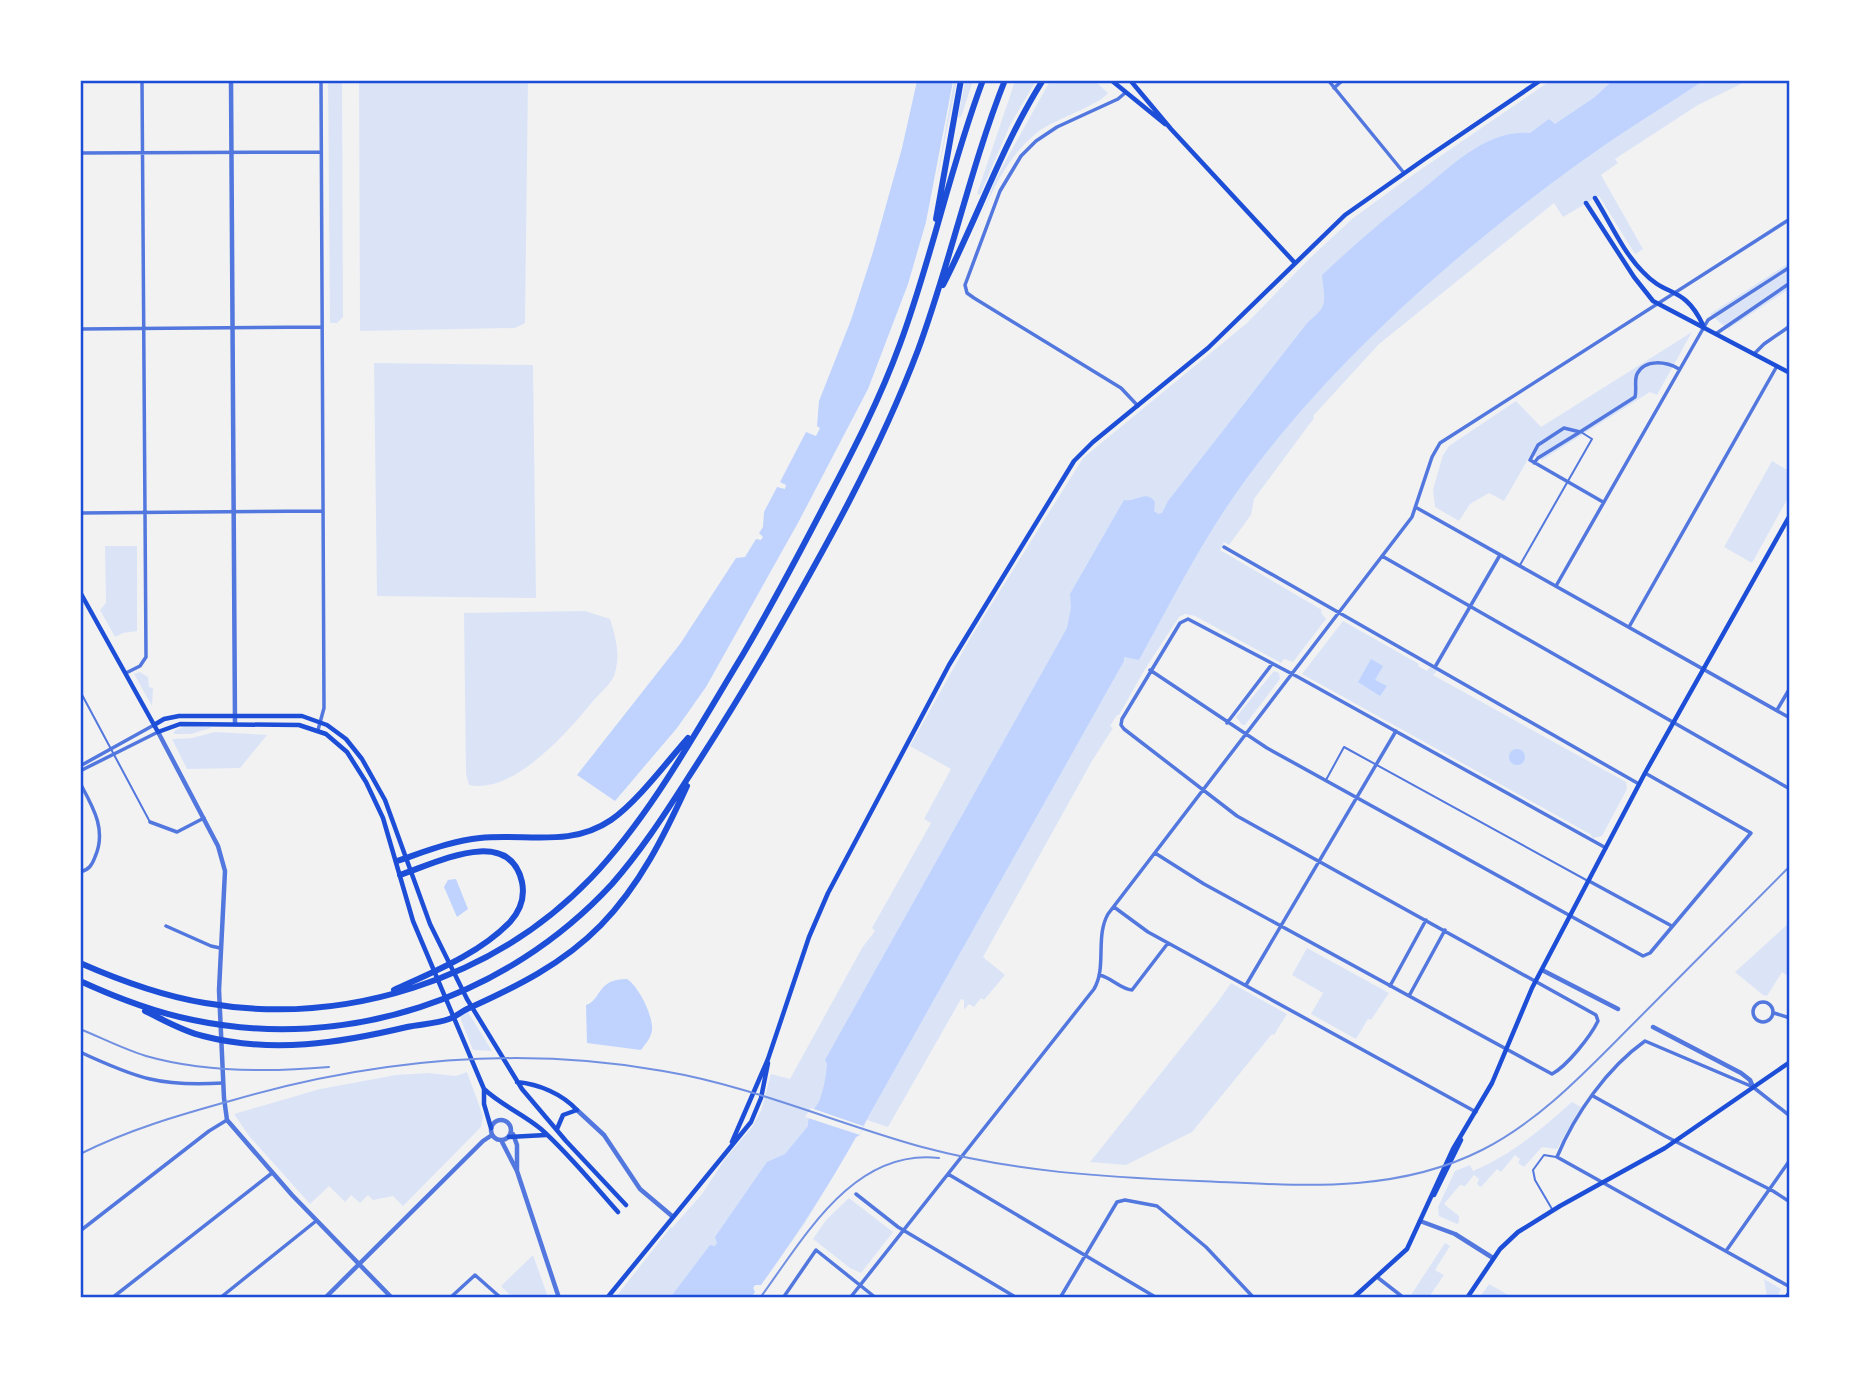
<svg xmlns="http://www.w3.org/2000/svg" width="1870" height="1378" font-family="'Source Sans 3',sans-serif">
<style>
.green{fill:#dbe4f7}
.water{fill:#bfd3fe}
.pier{fill:#f2f2f2}
.lines{fill:none;stroke-linecap:round;stroke-linejoin:round}
.service{stroke:#5277de;stroke-width:2}
.minor{stroke:#5277de;stroke-width:3.5}
.tertiary{stroke:#5277de;stroke-width:4.5}
.secondary{stroke:#1d4ed8;stroke-width:4.5}
.motorway{stroke:#1d4ed8;stroke-width:6}
.rail{stroke:#7290e2;stroke-width:2}
.neatline{fill:none;stroke:#1d4ed8;stroke-width:2.5}
</style>
<rect width="100%" height="100%" fill="#f2f2f2"/>
<path class="green" d="M328,81h14l1,236 -6,6h-7z
M359,81h169l-3,242 -10,5 -155,3z
M954,81h3l-22,108z
M965,81h8l-12,36h-3z
M1015,81h21l-26,44 -30,70 -3,-1z
M1050,81h45l13,12c-7,11 -54,27 -69,38 -46,36 -61,97 -81,149l37,-100z
M1550,81h197l-49,24 -83,54 3,4 -17,12 42,74 -8,5 -36,-58 -36,21 -9,-14 -175,141 -66,72 1,2 -60,81 -3,16 -22,30 -5,-3 -4,8 102,60 -1,3 5,6 -33,43 -9,-3 -3,4 -86,-47 -10,-2 -6,3 -34,52 -26,46h-2l-7,11 3,2 -21,33 -109,196 22,18 -21,25 -3,-2 -7,9 -5,-3 -5,6v-10l-3,-1 -73,128 -21,-7 -7,15 -4,2 -51,86 -44,62 -5,-1 -3,3 2,5 -4,6h-136l56,-71 1,1 30,-34 23,-35 27,-32 9,-16 10,-37 19,5 72,-131 13,-17 -3,-3 59,-105 -7,-4 27,-50 -41,-23 61,-109 112,-179 164,-135 61,-63 44,-41 52,-38z
M1789,263v26l-61,40 -18,-15z
M1692,332l-35,63 -7,-3 -108,68 -11,-6 -27,47 -15,-8 -19,11 -11,17 -24,-14 -2,-17 10,-35 6,-9 67,-45 25,26z
M374,363l159,2 3,233 -159,-2z
M1772,461l17,10v25l-37,67 -28,-16z
M105,546h32v85l-14,2 -8,4 -15,-27 6,-7z
M585,611l25,8c6,19 11,37 4,57 -4,9 -15,18 -21,25 -25,31 -80,94 -124,84l-3,-11 -2,-161z
M1343,621l76,43 -1,2 9,5 3,-4 7,4 -4,4 193,107 1,7 -25,47 -9,2 -3,-4 -288,-160z
M1274,671l5,2 1,6 -35,46h-3l-6,-8z
M140,672l8,5 1,10 4,1 -1,18 -18,-32z
M183,727h28v1l-20,6h-17v-3z
M215,732l52,3 -27,33 -53,1 -15,-30 20,-1z
M1789,923v54l-7,-5 -15,24 -4,-1 -28,-23z
M1307,948l82,45 -18,27 -3,-1 -12,20 -45,-25 12,-21 -31,-18z
M1231,983l56,31 -13,21 -2,-1 -80,98 -66,33 -36,-3 127,-159z
M468,1012l24,39 -19,-1 -12,-30v-5z
M467,1072l16,44 -2,11 -78,79 -10,-10 -20,4 -5,-5 -8,8 -9,-8 -6,7 -16,-16 -19,18 -61,-68 -15,-22 86,-25 76,-14 32,-2 28,3z
M1572,1102l9,5 -24,42 -15,-2 -18,20 -6,-4 2,-4 -5,-4 -14,17 -4,-3 -16,18 -4,-3 2,-5 -5,-4 -9,11 -5,-1 -16,19 15,12v6l-2,2 -18,-8 -1,-9 17,-36 15,-6 3,6c38,-16 69,-42 99,-69z
M849,1198l44,34 -32,41 -11,-5 -37,-29 13,-19z
M1445,1243l5,3 -15,24 9,5 -15,22h-13l-5,-2z
M533,1255l15,42h-36l-11,-11z
M1764,1279l17,10 -4,8h-10z
M1489,1284l21,12 -1,1h-29z"/>
<path class="water" d="M917,81h36l-27,141 -18,62 -40,105 -69,132 -93,166 -29,41 -62,73 -38,-26 103,-131 56,-86 9,-1 11,-18 5,1 2,-3 -4,-4 4,-6 1,-15 13,-25 8,2 1,-4 -6,-3 26,-50 10,4 4,-8 -3,-2 2,-25 32,-81 22,-68 29,-104z
M1612,81h91c-43,28 -87,55 -128,85 -120,87 -243,196 -331,316 -41,56 -72,118 -105,178l-15,-3v4l-261,465 -3,9 -4,2c-28,51 -61,100 -95,148h-6l-2,3 2,4 -4,5 -81,1 40,-53 5,1 2,-3 -2,-6 52,-75 18,-8 23,-28c-1,-11 8,-17 12,-27 4,-11 6,-23 7,-35l-2,-4 242,-432 4,-20 -1,-14 54,-94c13,2 22,-11 31,2l-1,9 4,3 4,-1 6,-12 140,-179c22,-17 16,-21 14,-47 31,-29 63,-57 97,-83 32,-25 67,-63 111,-59l19,-14 6,5 40,-27z
M1371,659l12,7 -8,14 12,6 -7,10 -22,-14z
M1509 757a8 8 0 1 1 16 0a8 8 0 1 1-16 0Z
M456,879l12,30 -11,8 -13,-30 4,-7z
M627,979c12,8 26,36 25,51 -1,8 -6,13 -11,20l-54,-7 -1,-38c16,-5 10,-26 41,-26z"/>
<path class="pier" d="M811,1108l52,18 -3,9 -55,-18z"/>
<g class="lines">
<path class="service" d="M1520,565l72,-126 -11,-7
M80,691l70,131
M1326,780l18,-33 244,134
M1552,1209l-17,-29 -2,-10 11,-15 12,2"/>
<path class="minor" d="M1328,80l76,93
M1334,88l9,-8
M1125,93l-7,6 -61,28 -21,14 -15,15 -21,35 -35,94 2,8 7,5 147,90 17,18
M80,153l241,-1
M80,329l242,-2
M1717,333l73,-50
M1755,353l9,-9 26,-18
M1534,463l4,-5 42,-26
M1603,502l-73,-42 8,-15 26,-17 16,4 55,-35c2,-8 -1,-16 2,-23 8,-16 30,-12 42,-5
M1417,508l373,210
M80,513l242,-2
M1224,547l415,237
M1382,556l408,233
M1556,586l152,-266 82,-53
M1629,627l148,-261
M1435,667l65,-112
M1150,670l117,78 376,208 7,-3 101,-120 -106,-60
M126,673l14,-7 6,-9 -4,-577
M1777,710l13,-22
M1227,723l45,-59
M318,730l6,-22 -3,-628
M80,766l74,-41
M80,771l78,-39
M80,783c13,24 27,47 15,74 -3,8 -6,13 -15,15
M150,822l27,10 27,-14
M1155,853l49,31 348,190c15,-8 38,-37 46,-53l-2,-6 -359,-199 -113,-87 -3,-4 1,-6 58,-96 8,-4 110,58 308,171
M1589,881l81,44
M1114,907l34,25 328,180
M166,926l45,20 9,2
M1099,975c12,2 21,14 33,15l36,-47
M1246,985l150,-254
M1390,986l36,-66
M1409,996l36,-66
M1753 1012a10 10 0 1 1 20 0a10 10 0 1 1-20 0Z
M1774,1013l16,5
M80,1052c56,26 80,35 143,31
M1593,1096l72,40 108,55 17,11
M1790,1116l-37,-29 -108,-46c-38,27 -70,73 -88,116l233,130
M948,1174l209,124
M856,1194l42,33 119,71
M80,1231l129,-100 18,-11
M1726,1251l64,-91
M1377,1277l27,21
M112,1298l160,-125
M220,1298l96,-77
M450,1298l25,-23 26,23
M783,1298l33,-48 60,48
M850,1298l244,-309c13,-22 1,-52 14,-75l304,-397 20,-60 8,-14 350,-224
M1060,1298l57,-96 8,-2 32,6 49,41 48,51"/>
<path class="tertiary" d="M231,80l4,644
M158,732l60,114 7,25 -6,119 5,108 3,22 65,75 100,103
M1542,970l76,39
M1653,1027l88,46 9,7 3,7
M577,1110l27,25 36,54 32,27
M491 1130a10 10 0 1 1 20 0a10 10 0 1 1-20 0Z
M513,1134l4,11v25
M501,1140l16,31 42,127
M1420,1221l35,13 38,24
M325,1298l158,-157 9,-6"/>
<path class="secondary" d="M1111,80l54,44
M1130,80l41,49 124,134
M1595,198c15,24 28,54 48,74 24,26 41,13 60,53
M1586,203l48,74 19,24 137,72
M80,592l78,140 22,-8 119,1 27,9 21,18 19,30 17,36 30,103 71,168c17,16 39,25 57,40 28,25 52,55 77,83
M154,725l10,-6 15,-3h123l25,9 19,14 16,20 23,41 45,124 37,75 55,90 44,52 60,64
M517,1082c22,2 45,12 60,28l-14,5 -6,14
M484,1089v15l7,24
M509,1137l37,-2
M732,1142l36,-83 41,-122 19,-44 121,-228 125,-204 19,-19 115,-94 137,-133 81,-57 115,-78
M1434,1195l27,-55
M607,1298l144,-176 10,-24 7,-35
M1353,1298l54,-49 46,-100 39,-66 40,-95 113,-215 145,-258
M1467,1298l33,-49 18,-17 42,-26 105,-58 125,-86
M1786,1298l4,-6"/>
<path class="motorway" d="M936,219l25,-139
M943,285c35,-68 59,-140 100,-205
M397,861c27,-9 54,-20 83,-23 45,-5 90,10 131,-18 26,-18 55,-57 77,-82
M80,963c41,18 82,33 125,40 139,24 288,-23 386,-125 60,-63 106,-148 151,-222 30,-51 57,-102 84,-154 27,-51 54,-103 74,-158 32,-86 50,-177 83,-264
M80,981c37,17 73,31 113,39 153,32 313,-21 419,-136 28,-32 51,-67 74,-103 28,-43 56,-88 82,-133 55,-96 111,-195 150,-298 33,-89 52,-182 87,-270
M394,990c39,-18 85,-36 116,-68 10,-11 15,-25 12,-40 -13,-58 -88,-18 -122,-7
M145,1011c19,9 37,20 58,25 69,18 137,7 204,-9 13,-3 29,-3 42,-8 6,-2 12,-7 18,-10 49,-22 96,-45 134,-84 39,-40 63,-89 86,-139"/>
<path class="rail" d="M80,1029c22,9 43,20 66,27 56,16 126,16 183,11
M80,1154c48,-24 99,-39 150,-53 141,-41 287,-56 433,-30 89,15 172,52 259,76 94,25 180,30 277,34 97,4 194,14 283,-31 59,-30 104,-79 150,-125 53,-53 105,-106 158,-159
M760,1298c44,-60 93,-150 179,-140"/>
</g>
<rect width="1870" height="1378" fill="none" stroke="#ffffff" stroke-width="164"/>
<rect x="82" y="82" width="1706" height="1214" class="neatline"/>
</svg>
